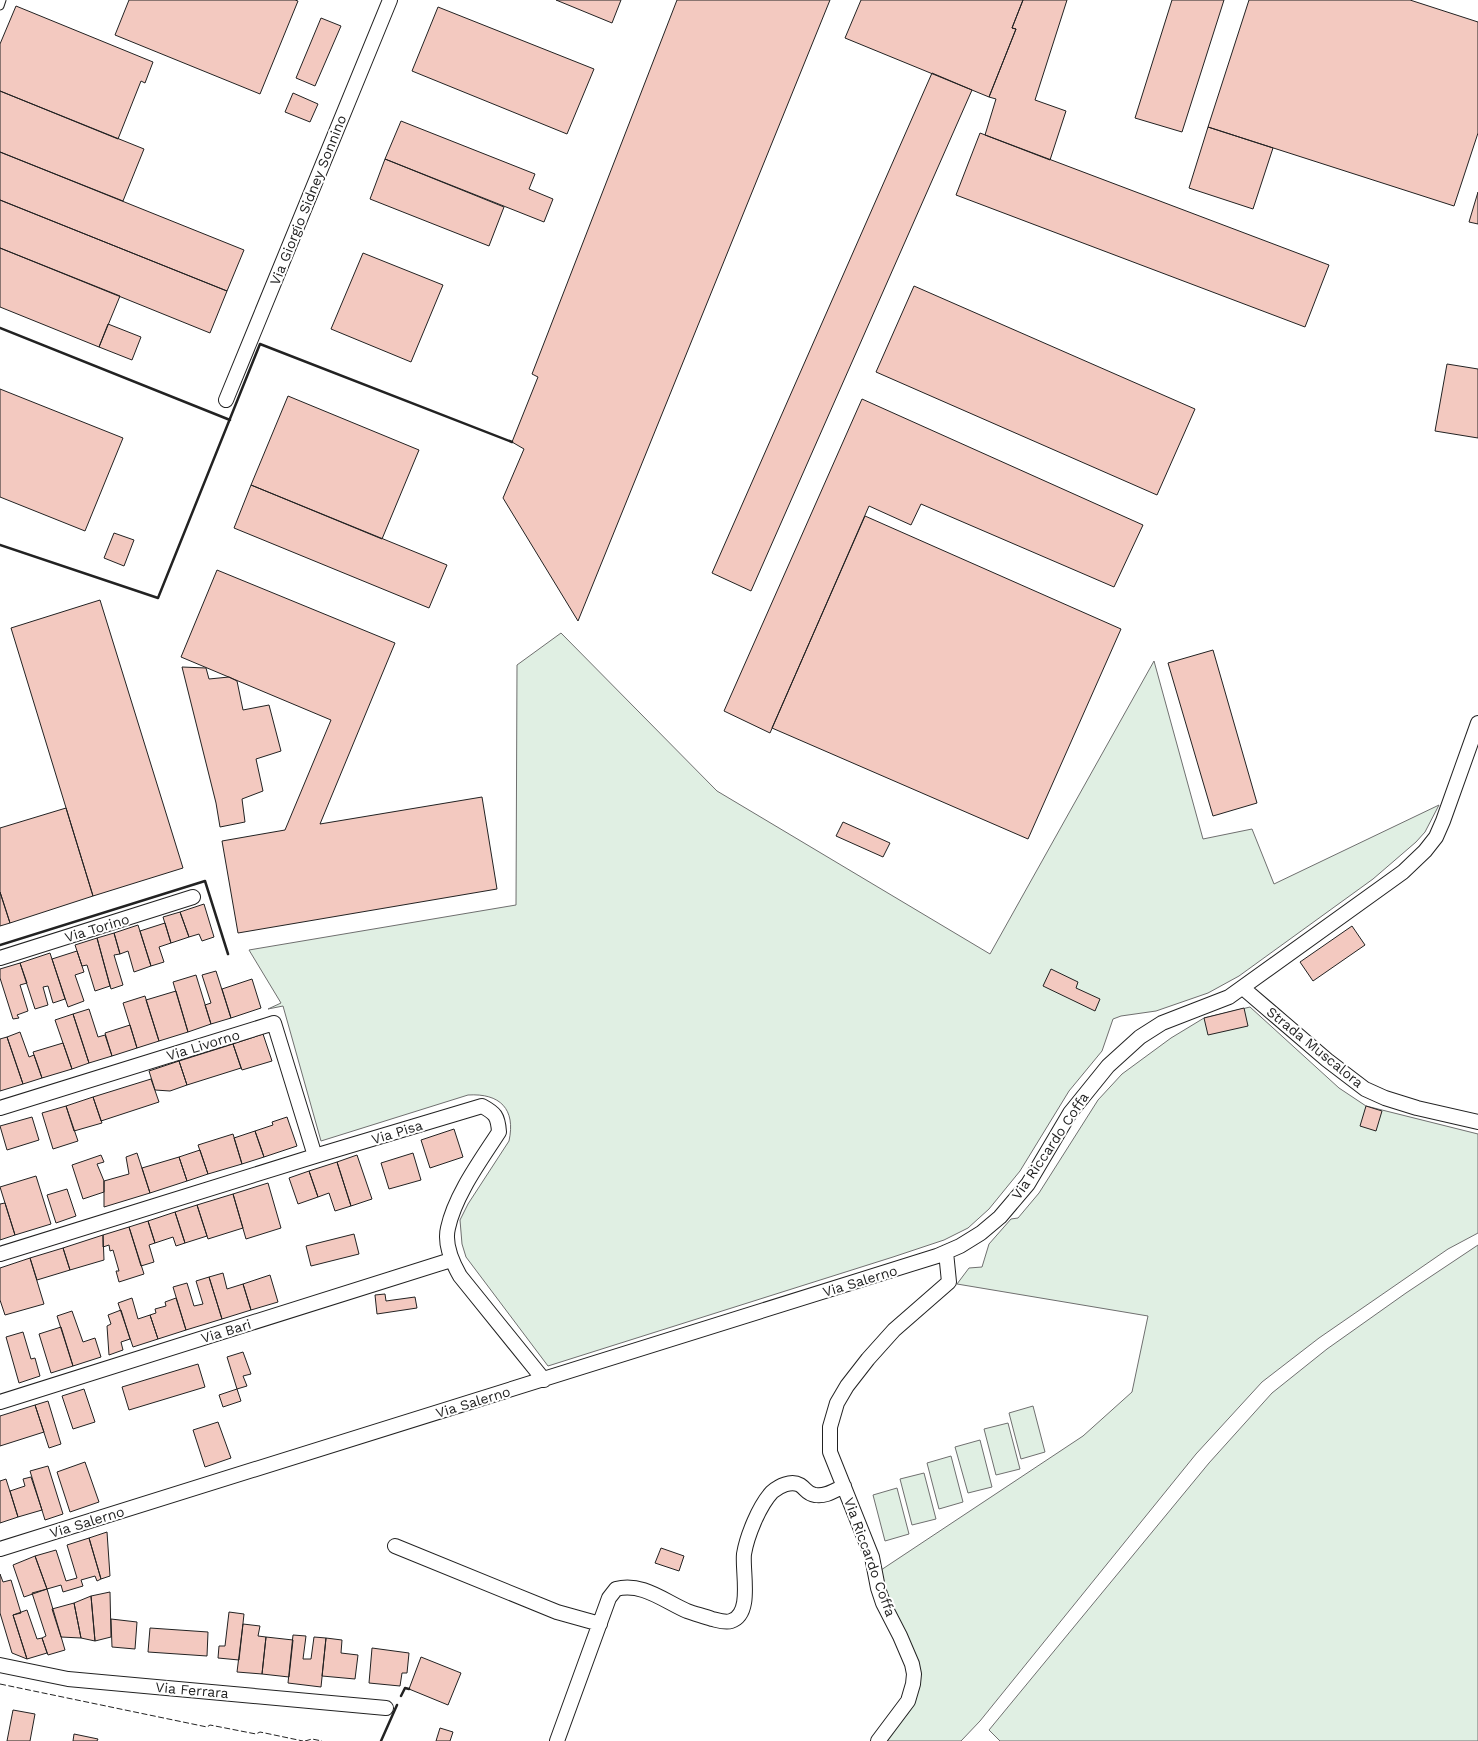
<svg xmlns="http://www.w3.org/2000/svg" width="1478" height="1741" font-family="'Work Sans',sans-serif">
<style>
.green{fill:#e0efe3;stroke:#6f6f6f}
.building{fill:#f3c9c0;stroke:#222}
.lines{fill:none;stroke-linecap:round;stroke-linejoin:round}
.lane-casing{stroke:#222;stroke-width:9}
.street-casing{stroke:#222;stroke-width:16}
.lane{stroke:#fff;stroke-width:7}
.street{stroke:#fff;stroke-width:14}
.fence{stroke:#222;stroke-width:1;stroke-dasharray:6 2.5;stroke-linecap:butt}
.wall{stroke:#222;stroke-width:2.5}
.labels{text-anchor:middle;stroke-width:4;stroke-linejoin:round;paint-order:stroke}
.street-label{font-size:14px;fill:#222;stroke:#fff}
</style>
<rect width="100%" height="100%" fill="#fff"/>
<path class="green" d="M561,633l156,158 273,163 164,-293 49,178 49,-10 22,55 165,-79 -14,27 -9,10 -43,37 -134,97 -31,17 -52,18 -35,5 -8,3 -11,32 -33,40 -49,80 -31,38 -21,19 -24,12 -51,17 -345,109 -82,-109 -4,-13 -2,-24 8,-16 41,-63c7,-32 -9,-48 -41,-46l-147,46 -38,-135 -15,3 13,-6 -32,-53 267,-45 1,-240z
M1250,1007l89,81 27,18 112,28v99l-30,16 -129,89 -57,44 -66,72 -216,267 -19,20h-76l24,-29 6,-12 -28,-98 -6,-32 202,-134 49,-44 16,-76 -191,-32 12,-16 13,-1 7,-23 22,-25 7,-1 21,-25 59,-93 24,-26 49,-36 33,-20z
M1478,1245v496h-478l-11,-11 220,-267 63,-70 55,-44 79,-56z
M1033,1406l12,46 -24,7 -12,-46z
M1008,1423l12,46 -24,6 -12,-46z
M980,1440l12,47 -24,6 -13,-46z
M951,1456l12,46 -24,7 -12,-46z
M924,1473l12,46 -24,6 -12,-46z
M897,1488l12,46 -24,7 -12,-46z"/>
<path class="building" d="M129,0h166l3,1 -38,93 -145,-59z
M556,0h65l-9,23z
M677,0h153l-252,621 -75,-123 21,-49 -12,-7 26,-65 -6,-3z
M861,0h162l-11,28 4,1 -27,68 -144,-59z
M1023,0h44l-32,100 31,11 -16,49 -65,-25 11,-36 -7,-2 27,-68 -4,-1z
M1172,0h52l-42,132 -47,-14z
M1249,0h161l68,22v111l-24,73 -246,-79z
M16,6l137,56 -8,21 -4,-2 -23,58 -118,-48v-47z
M438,7l156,62 -27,65 -155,-63z
M321,18l20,8 -26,60 -19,-8z
M932,73l40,17 -221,501 -39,-18z
M0,91l144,58 -21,52 -123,-49z
M293,93l25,11 -8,18 -25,-10z
M401,121l134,53 -6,15 24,10 -9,23 -159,-63z
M1208,127l65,21 -20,61 -64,-21z
M980,133l349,132 -24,62 -349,-132z
M0,152l244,98 -17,41 -227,-91z
M385,159l119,48 -15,39 -119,-47z
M1478,192v32l-9,-2z
M0,200l227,91 -17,42 -210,-85z
M0,248l120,48 -21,51 -99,-40z
M363,253l80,32 -32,77 -80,-33z
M914,286l281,123 -38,86 -281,-123z
M108,324l33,13 -9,23 -33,-13z
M1447,364l31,5v69l-43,-7z
M0,389l123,49 -38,93 -85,-34z
M288,396l131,54 -37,89 -131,-54z
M862,399l281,126 -29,62 -193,-83 -10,21 -42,-19 -99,227 -46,-22z
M251,485l196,80 -18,43 -195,-80z
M865,516l256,113 -93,210 -256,-111z
M114,533l20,7 -10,26 -20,-8z
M217,570l178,73 -75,181 162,-27 15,92 -259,44 -16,-92 63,-11 46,-110 -150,-63z
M100,600l83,268 -90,28 -82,-268z
M1213,650l44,153 -44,13 -45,-153z
M182,667l24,1 3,11 20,-2 8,4 6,29 26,-5 12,46 -25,8 7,32 -21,8 3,23 -25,5 -4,-24z
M66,808l27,88 -83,27 -10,-31v-64z
M843,822l47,21 -7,14 -47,-21z
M0,892l10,31 -10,3z
M204,904l10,33 -12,4 -3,-7 -10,3 -9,-25z
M180,912l9,25 -18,6 -8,-26z
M165,923l6,20 -12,4 5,15 -13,4 -11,-35z
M138,925l13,41 -17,6 -6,-21 -8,3 -6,-21z
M1352,926l13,19 -52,36 -13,-19z
M114,933l6,21 -6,1 9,30 -12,4 -14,-51z
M97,938l13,48 -15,5 -8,-26 -5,1 -7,-21z
M77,951l7,21 -9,3 9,26 -16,6 -16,-48z
M50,953l15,46 -12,4 -5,-17 -5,1 5,18 -13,4 -15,-46z
M20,963l7,20 -7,2 8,26 -11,4 2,3 -6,1 -13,-41v-9z
M1051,969l27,13 -2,6 24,11 -5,12 -52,-25z
M216,971l15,47 -20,6 -6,-19 6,-2 -9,-28z
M196,975l15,49 -23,8 -15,-50z
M252,979l9,29 -30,10 -9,-29z
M176,991l12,41 -29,9 -13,-41z
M145,996l14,45 -22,7 -14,-45z
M1244,1008l4,18 -40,9 -4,-17z
M89,1009l9,28 7,-2 7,21 -23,7 -16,-49z
M73,1014l16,49 -17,6 -17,-49z
M130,1025l7,23 -25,8 -7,-23z
M20,1032l9,25 5,-2 8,23 -19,6 -16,-47z
M263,1034l9,27 -30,9 -9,-26z
M7,1037l16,47 -23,7v-52z
M63,1043l9,26 -30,9 -9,-26z
M233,1044l8,24 -54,17 -8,-24z
M179,1061l8,24 -17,6 -15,-1 -6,-19z
M151,1079l8,23 -58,19 -8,-24z
M93,1097l9,26 -28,8 -8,-25z
M66,1106l12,35 -25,8 -11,-36z
M1366,1106l16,5 -6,20 -16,-5z
M32,1117l7,23 -32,10 -7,-24z
M287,1117l10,29 -33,11 -9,-26 18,-6 -1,-3z
M454,1129l9,28 -33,11 -9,-28z
M255,1131l9,26 -22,7 -8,-26z
M233,1134l9,30 -34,10 -10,-29z
M200,1150l8,24 -21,7 -8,-24z
M137,1153l13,40 -46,14v-26l25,-7 -3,-17z
M413,1153l8,27 -32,9 -8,-26z
M101,1155l3,7 -7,2 7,17v11l-21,7 -11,-34z
M357,1155l15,44 -21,7 -14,-44z
M179,1157l8,24 -37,12 -8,-25z
M337,1162l14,44 -16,5 -6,-18 -11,4 -9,-26z
M309,1171l9,26 -20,7 -9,-26z
M36,1176l15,48 -36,11 -15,-48z
M268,1183l13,45 -35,11 -13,-45z
M67,1189l9,27 -20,7 -9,-28z
M233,1194l10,34 -35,11 -11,-34z
M5,1203l10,32 -15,5v-36z
M197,1205l10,31 -22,7 -10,-31z
M175,1212l10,31 -9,3 -3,-9 -18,6 -7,-22z
M148,1221l7,22 -6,2 5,17 -13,4 -12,-39z
M129,1227l15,47 -25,8 -3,-11h3l-6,-21 -3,1 -1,-6 -6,2v-12z
M354,1234l5,20 -48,12 -5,-20z
M103,1235l1,25 -34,10 -7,-22z
M63,1248l7,22 -33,10 -7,-22z
M30,1258l14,46 -39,11 -5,-15v-32z
M223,1273l4,16 16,-5 8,26 -29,9 -13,-42z
M270,1275l8,27 -27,8 -8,-26z
M209,1277l13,42 -36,11 -13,-43 14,-4 7,23 9,-2 -7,-23z
M385,1294l1,7 29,-4 2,11 -40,6 -2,-19z
M132,1298l6,21 12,-4 8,24 -25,8 -15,-44z
M176,1298l10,32 -28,9 -8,-24 6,-2 -1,-4 11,-3 -1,-4z
M121,1310l9,29 -9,3 2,8 -14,5 -2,-29 4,-2 -3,-9z
M72,1311l11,31 12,-4 6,19 -28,9 -16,-50z
M61,1327l12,39 -22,7 -12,-39z
M23,1332l8,27 4,-1 5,18 -21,7 -13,-46z
M243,1352l8,22 -8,2 4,10 -10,3 -10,-32z
M198,1364l7,23 -76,23 -7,-23z
M84,1389l11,33 -22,7 -11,-33z
M237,1389l4,12 -18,6 -4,-12z
M48,1401l13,43 -12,4 -14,-43z
M35,1405l9,27 -44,14v-30z
M218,1422l13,36 -26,9 -12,-37z
M85,1462l14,40 -29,10 -13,-40z
M48,1466l15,48 -18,6 -15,-49z
M31,1477l11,33 -24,7 -8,-26 15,-5 -2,-7z
M6,1479l12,38 -18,6v-42z
M107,1532l3,44 -9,3 -12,-41z
M89,1538l12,41 -4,2 -2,-5 -14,4 2,6 -20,6 -2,-7 -14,4 -12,-33 21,-6 10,31 11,-3 -10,-33z
M661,1548l23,8 -5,15 -24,-8z
M35,1556l12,33 -23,8 -11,-32z
M0,1574l3,8 8,-2 10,33 -8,2 14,44 -15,-6 -12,-40z
M47,1589l18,61 -17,5 -6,-17 4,-2 -14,-43z
M110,1592l1,45 -16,4 -4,-45z
M91,1596l4,45 -14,-3 -7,-35z
M74,1603l7,35 -20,-1 -9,-28z
M27,1610l10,29 5,-1 5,15 -20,6 -14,-44z
M229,1612l15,2 -5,46 -21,-2 1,-12h6z
M111,1619l26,3 -2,27 -23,-2z
M243,1624l17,2 -2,10 8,1 -4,37 -25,-2z
M150,1628l58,4 -1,24 -59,-4z
M293,1635l13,1 -3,23h8l3,-22 12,1 -5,49 -33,-4z
M266,1637l27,3 -4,37 -27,-3z
M326,1638l16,2 -1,13 17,2 -3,24 -33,-3z
M372,1648l37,5 -2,20h-5l-2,13 -31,-3z
M421,1657l40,16 -13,32 -39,-16z
M13,1710l22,4 -5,27h-23z
M440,1728l13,4 -3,9h-14z
M74,1734l24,5 -1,2h-24z"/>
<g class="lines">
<defs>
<path id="lane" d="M0,6l2,-6"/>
<path id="street" d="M226,400l164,-400
M0,958l193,-61
M1243,988l84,72 38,29 20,9 32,10 61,14
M0,1108l274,-85 41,133
M0,1254l315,-98 167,-50c13,7 16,10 17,26 -18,28 -44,63 -51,96 -4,16 4,34 12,48l84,104
M0,1402l451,-142
M395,1546l162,66 43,12
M0,1549l937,-293 23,-10 21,-13 19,-16 28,-33 42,-71 38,-47 32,-29 22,-14 67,-26 174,-125 22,-21 11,-14 7,-16 35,-98
M0,1665l68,14 318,29
M557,1741l52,-143 7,-9c26,-7 48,12 71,22 8,3 17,5 25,8 5,1 13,4 19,2 22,-7 11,-49 13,-67 3,-18 15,-48 28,-62 7,-6 19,-12 28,-7 6,4 7,9 15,10 11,2 20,-5 29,-9
M878,1741l30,-40 5,-17 1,-10 -2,-10 -12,-28 -17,-33 -5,-15 -6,-31 -42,-105v-25l7,-24 10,-17 21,-27 26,-29 55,-48 -3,-30"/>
</defs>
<use href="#lane" class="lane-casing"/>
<use href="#street" class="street-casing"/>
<use href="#lane" class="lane"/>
<use href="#street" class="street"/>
<path class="fence" d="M0,1684l207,43 3,-2 46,9 4,-2 43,9
M305,1741l7,-2 10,2"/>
<path class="wall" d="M0,328l230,92
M0,545l158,53 102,-254 252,98
M0,945l205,-64 23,73
M401,1696l4,-8 4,1
M381,1741l16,-36"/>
</g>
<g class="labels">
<g class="street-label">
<text transform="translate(308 200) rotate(-68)" y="5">Via Giorgio Sidney Sonnino</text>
<text transform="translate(97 928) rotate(-17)" y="5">Via Torino</text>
<text transform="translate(203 1045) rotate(-17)" y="5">Via Livorno</text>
<text transform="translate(1315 1047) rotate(39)" y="5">Strada Muscalora</text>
<text transform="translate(397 1132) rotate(-17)" y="5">Via Pisa</text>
<text transform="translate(1050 1146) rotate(-56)" y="5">Via Riccardo Coffa</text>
<text transform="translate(860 1281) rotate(-17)" y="5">Via Salerno</text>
<text transform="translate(226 1331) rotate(-17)" y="5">Via Bari</text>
<text transform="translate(473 1402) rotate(-17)" y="5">Via Salerno</text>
<text transform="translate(87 1522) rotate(-17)" y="5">Via Salerno</text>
<text transform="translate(870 1557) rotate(70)" y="5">Via Riccardo Coffa</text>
<text transform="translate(192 1690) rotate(5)" y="5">Via Ferrara</text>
</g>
</g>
</svg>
